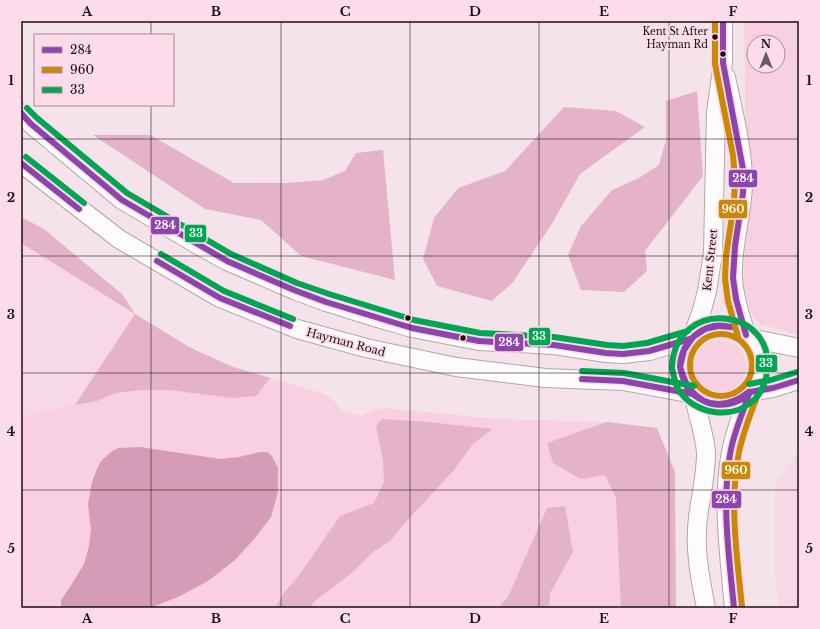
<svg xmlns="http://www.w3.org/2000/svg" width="820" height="629" font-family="'Libre Baskerville',serif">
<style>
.built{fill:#f6d8e6}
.green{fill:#f9cfe2;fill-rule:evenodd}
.forest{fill:#e4b3c9}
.water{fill:#d69cb7}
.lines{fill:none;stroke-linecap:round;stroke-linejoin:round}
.primary-casing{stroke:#b4a6ac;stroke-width:20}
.primary{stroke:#fefbfc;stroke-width:18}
.bus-1-casing{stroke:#fcdcea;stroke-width:9}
.bus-2-casing{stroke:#fcdcea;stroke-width:9}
.bus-3-casing{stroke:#fcdcea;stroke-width:9}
.bus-1{stroke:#8e44ad;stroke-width:6}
.bus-2{stroke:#cb8804;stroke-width:6}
.bus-3{stroke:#00a651;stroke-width:6}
.grid{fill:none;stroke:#1a0f14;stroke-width:1;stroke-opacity:0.55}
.bus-dot{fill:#1a0f14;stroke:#fcdcea;stroke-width:1.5}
.labels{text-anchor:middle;stroke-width:3.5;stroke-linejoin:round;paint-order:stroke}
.bus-label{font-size:10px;fill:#1a0f14;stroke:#fcdcea;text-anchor:end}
.street-label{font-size:11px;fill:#1a0f14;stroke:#fcdcea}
.line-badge{stroke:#fcdcea;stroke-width:1.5}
.badge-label{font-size:11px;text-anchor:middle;font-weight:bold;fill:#fff}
.neatline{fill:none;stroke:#1a0f14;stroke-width:1.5}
.grid-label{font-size:13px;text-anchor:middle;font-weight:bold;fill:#1a0f14}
</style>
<rect width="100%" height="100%" fill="#f5e3eb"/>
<path class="built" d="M21,243l114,71 -60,91 -54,11z
M799,450v158h-20l-5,-40 1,-86z"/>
<path class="green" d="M744,21h55v315l-38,-12 -6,-4 -4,-7 -7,-24 -1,-13 4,-48zM754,42h24v24h-24z
M135,314l55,34 43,19 92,27 10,8 6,9 20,5 11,-5 12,-3 114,11 109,3 50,6 18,44 1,136h-655v-192l54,-11z
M694 366a26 26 0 1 1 52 0a26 26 0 1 1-52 0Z"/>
<path class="forest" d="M697,91l6,85 -58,75 2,20 -23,21 -43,-2 -13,-35 13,-29 31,-36 27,-12 20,-13 7,-25v-39z
M564,107l52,4 29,16 -65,47 -27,48 -40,60 -21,19 -55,-15 -14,-27 11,-41 24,-30 47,-17z
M93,135h57l84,48h52l37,-3 22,-9 11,-18 27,-3 12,130 -94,-24 -40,-36 -56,-11z
M21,217l23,12 79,66 12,19 56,34 42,19 37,11 -14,18 -24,2 -63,-8h-28l-25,3 -19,8 -22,4 60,-91 -114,-71z
M382,419l46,3 64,7 -19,15 -19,26 -51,55 -13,16 -17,11 -19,19 -39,30 -6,7h-34l9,-15 16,-19 40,-58 34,-13 10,-21 -1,-22 -7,-34z
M607,422l50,6 18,44 1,136h-55l-5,-110 -11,-23 -24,4 -28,-16 -6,-20z
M565,506l8,46 -23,41 -1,15h-51l10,-11 39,-89z"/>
<path class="water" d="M140,447l81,12 18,-2 21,-5h7l5,4 6,12v24l-7,25 -16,21 -20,22 -27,21 -30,16 -28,11h-89v-8l9,-13 14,-23 5,-18 2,-17 -3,-25 4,-22 5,-13 4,-8 10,-9 7,-4z"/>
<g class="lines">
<defs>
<path id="primary" d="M726,77c7,35 17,70 17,105 0,33 -12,64 -10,97 1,19 8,38 13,56
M21,113l10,11 91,76 76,45 29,16 67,29 32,12 48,15 38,11 67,13 75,4 52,8 17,1 26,-3 41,-12
M21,163l98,76 101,59 77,31 69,19 90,19 89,11 78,3 70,13
M680 365a40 40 0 1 1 80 0a40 40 0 1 1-80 0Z
M693,335l9,-25 5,-19 6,-38 3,-141 7,-49v-42
M750,338l49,10
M750,392l23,-4 26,-8
M694,396c3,19 11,38 12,57 0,22 -5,42 -8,64 -4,31 2,61 8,91
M734,608c-4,-46 -12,-104 -4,-150 3,-22 12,-43 19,-64"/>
</defs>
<use href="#primary" class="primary-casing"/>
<use href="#primary" class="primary"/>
<defs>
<path id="bus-1" d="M723,21v42l20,106v24l-8,53 -2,32 3,21 10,36
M21,113l10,11 91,76 105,61 67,29 32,12 86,26 67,13 75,4 52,8 17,1 26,-3 41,-12
M21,163l58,46
M157,261l63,37 70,28
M680,367c5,16 9,25 24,34
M680,367c4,17 7,26 24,34
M680,367c1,-26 24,-47 51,-40
M680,367l4,-17 9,-13 12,-8 13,-3 13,1
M582,379l41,2 70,13
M750,392l23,-4 26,-8
M704,401c16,7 32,1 45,-9
M704,401c14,7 36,4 45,-9
M734,608c-5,-52 -13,-107 -3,-159 4,-19 12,-37 18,-55"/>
<path id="bus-2" d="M715,21v43l18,91 2,24 -1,24 -8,53 -1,23 3,22 10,36
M690 365a31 31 0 1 1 62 0a31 31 0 1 1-62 0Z
M742,607c-5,-51 -13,-104 -3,-155 4,-19 11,-37 18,-55"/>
<path id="bus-3" d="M27,108l10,10 90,75 104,61 66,29 32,11 85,26 66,13 74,4 53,8 16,1 24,-3 41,-12
M26,157l58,46
M161,254l63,37 69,28
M672,367c3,-70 104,-61 95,5 -1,10 -5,19 -12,27 -22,22 -61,16 -77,-10 -3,-5 -4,-14 -6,-20
M582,371l42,2 70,13
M749,384l22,-4 26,-8"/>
</defs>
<use href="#bus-1" class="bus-1-casing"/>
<use href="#bus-2" class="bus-2-casing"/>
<use href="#bus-3" class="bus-3-casing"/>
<use href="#bus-1" class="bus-1"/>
<use href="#bus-2" class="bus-2"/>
<use href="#bus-3" class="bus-3"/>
</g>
<path class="grid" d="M151,21v14M281,21v587M410,21v587M539,21v587M669,21v587M151,105v503M21,139h778M21,256h778M21,373h778M21,490h778"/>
<g class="bus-dot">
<circle cx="715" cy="37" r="3.5"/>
<circle cx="723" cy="54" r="3.5"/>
<circle cx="408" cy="318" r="3.5"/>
<circle cx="463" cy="338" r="3.5"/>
</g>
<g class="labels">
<g class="bus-label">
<text x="708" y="35">Kent St After<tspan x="708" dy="13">Hayman Rd</tspan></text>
</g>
<g class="street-label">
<text transform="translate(710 260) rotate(-84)" y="4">Kent Street</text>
<text transform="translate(346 342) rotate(15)" y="4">Hayman Road</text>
</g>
</g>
<g class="line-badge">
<rect x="728" y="169" width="30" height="19" rx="4" fill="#8e44ad"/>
<rect x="718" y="199" width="30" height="20" rx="4" fill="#cb8804"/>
<rect x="150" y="216" width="30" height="19" rx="4" fill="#8e44ad"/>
<rect x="184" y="224" width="23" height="19" rx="4" fill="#00a651"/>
<rect x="528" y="327" width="23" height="19" rx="4" fill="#00a651"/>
<rect x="494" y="333" width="30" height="19" rx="4" fill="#8e44ad"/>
<rect x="755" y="354" width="23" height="19" rx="4" fill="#00a651"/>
<rect x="721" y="461" width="30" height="19" rx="4" fill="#cb8804"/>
<rect x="711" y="490" width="31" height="19" rx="4" fill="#8e44ad"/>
</g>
<g class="badge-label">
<text x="743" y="182">284</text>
<text x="733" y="213">960</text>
<text x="165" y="229">284</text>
<text x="196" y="237">33</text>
<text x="539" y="340">33</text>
<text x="509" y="346">284</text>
<text x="766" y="367">33</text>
<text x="736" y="474">960</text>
<text x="726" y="503">284</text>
</g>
<rect width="820" height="629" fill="none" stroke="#fcdcea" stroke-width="44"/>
<rect x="34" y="34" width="140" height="72" fill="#fcdcea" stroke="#a28a94"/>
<rect x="42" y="47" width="20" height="6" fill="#8e44ad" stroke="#a28a94"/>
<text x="70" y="54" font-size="12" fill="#1a0f14">284</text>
<rect x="42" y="67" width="20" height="6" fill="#cb8804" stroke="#a28a94"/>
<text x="70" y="74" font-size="12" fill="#1a0f14">960</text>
<rect x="42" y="87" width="20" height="6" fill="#00a651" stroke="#a28a94"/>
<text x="70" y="94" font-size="12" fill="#1a0f14">33</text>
<g transform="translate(766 54)"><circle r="19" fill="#fcdcea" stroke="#a28a94"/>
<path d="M0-3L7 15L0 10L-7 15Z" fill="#67595f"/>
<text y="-6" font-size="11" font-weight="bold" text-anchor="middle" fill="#1a0f14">N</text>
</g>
<rect x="22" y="22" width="776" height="585" class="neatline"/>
<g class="grid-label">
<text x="87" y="16">A</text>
<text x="216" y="16">B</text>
<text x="345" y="16">C</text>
<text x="475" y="16">D</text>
<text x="604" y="16">E</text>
<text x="733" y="16">F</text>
<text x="11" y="85">1</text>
<text x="809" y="85">1</text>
<text x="11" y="202">2</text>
<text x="809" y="202">2</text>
<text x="11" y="319">3</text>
<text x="809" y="319">3</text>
<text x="11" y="436">4</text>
<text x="809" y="436">4</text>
<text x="11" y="553">5</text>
<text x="809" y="553">5</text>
<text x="87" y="623">A</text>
<text x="216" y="623">B</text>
<text x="345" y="623">C</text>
<text x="475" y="623">D</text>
<text x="604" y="623">E</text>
<text x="733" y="623">F</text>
</g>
</svg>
